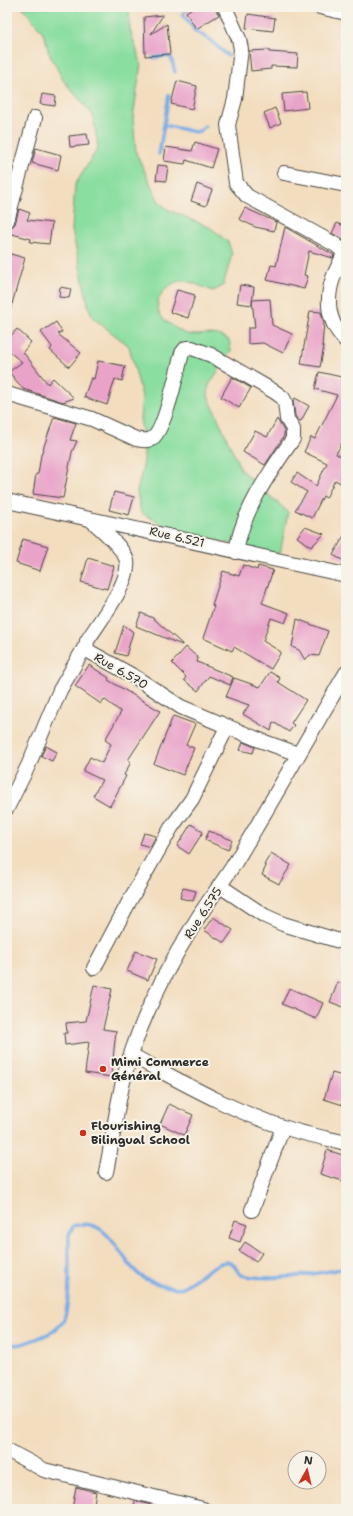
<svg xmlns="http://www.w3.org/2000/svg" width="353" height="1516" font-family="'Shantell Sans',sans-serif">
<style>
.green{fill:#8adea0;stroke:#5a8466}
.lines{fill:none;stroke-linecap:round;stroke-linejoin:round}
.stream{stroke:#78abe5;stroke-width:3.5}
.building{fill:#e9a3c9}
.street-casing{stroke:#494641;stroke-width:16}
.street{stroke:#fff;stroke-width:14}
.poi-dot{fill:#c8321e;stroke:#f7f3e8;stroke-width:1.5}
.labels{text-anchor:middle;stroke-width:4;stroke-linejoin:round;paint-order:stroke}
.street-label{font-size:12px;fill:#2b2b2b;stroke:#f7f3e8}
.poi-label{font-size:12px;font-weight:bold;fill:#2b2b2b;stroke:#f7f3e8;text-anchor:start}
</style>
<rect width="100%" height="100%" fill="#f7f3e8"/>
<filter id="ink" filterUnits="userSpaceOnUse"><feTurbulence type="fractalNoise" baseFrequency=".025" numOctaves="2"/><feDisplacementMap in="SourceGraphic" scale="8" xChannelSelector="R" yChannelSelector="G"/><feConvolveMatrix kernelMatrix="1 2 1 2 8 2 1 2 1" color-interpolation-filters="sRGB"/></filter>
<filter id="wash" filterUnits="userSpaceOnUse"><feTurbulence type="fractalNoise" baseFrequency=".012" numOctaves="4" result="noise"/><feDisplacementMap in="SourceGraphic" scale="16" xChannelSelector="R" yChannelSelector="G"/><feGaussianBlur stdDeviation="0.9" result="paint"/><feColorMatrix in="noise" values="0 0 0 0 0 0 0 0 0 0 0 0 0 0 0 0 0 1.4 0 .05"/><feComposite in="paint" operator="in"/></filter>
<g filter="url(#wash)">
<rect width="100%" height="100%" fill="#f3ddbf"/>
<path class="green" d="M22,7h107l1,23 11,33 -8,55 3,35 23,49 8,7 44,19 17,14 4,12 -9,32 -10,5c-9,-3 -20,-9 -29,-10 -17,-1 -35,22 -22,36 4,5 16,13 22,16 16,6 27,-5 45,7l2,11 -22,34 -1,11 33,74 47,42 -8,42 -101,-21 -38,-20 -4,-21 7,-30v-22l-4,-21 2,-23 -13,-50 -36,-28 -4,-10 -17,-78 3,-45 23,-37 -5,-33 -30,-35 -15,-29 -2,-11 -4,-9z"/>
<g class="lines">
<path class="stream" d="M187,7l-4,7 12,17 15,9 18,16
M153,58l11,-2 7,1 4,15
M164,125l31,7 5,-1 5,-5
M159,154l10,-59
M7,1343c11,4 19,0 29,-4 10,-4 19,-7 26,-16 10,-16 6,-68 7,-88l4,-9c41,-13 47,45 77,55 8,3 25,9 33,6 11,-5 38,-31 49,-24 3,2 5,9 9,12 31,7 74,-1 105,-7"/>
</g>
<g id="blocks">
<path class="building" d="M194,7h20l5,8 -23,14 -10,-17z
M248,14l27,4 -2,13 -27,-3z
M163,15l-12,19 16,-10 3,30 -25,2 -1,-39z
M269,50v2l29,2 -1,13 -26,-1v3l-20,2 -2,-20z
M177,81l20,5 -5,23 -21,-5z
M306,92l2,16 -24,3 -2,-17z
M42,94l14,2 -1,10 -15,-2z
M275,108l6,15 -11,5 -6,-15z
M87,134l2,11 -19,2 -1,-11z
M195,142l22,7 -6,19 -25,-8 -1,4 -21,-3 2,-14 26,4z
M36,148l25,7 -3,15 -26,-7z
M158,165l10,1 -2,15 -10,-1z
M197,184l15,6 -6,16 -15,-5z
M245,208l31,14 -2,9 -19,-4 -16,-8z
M19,209l11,4 -3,7 25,3 -3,21 -19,-2 1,-3 -23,-6 1,-4 6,-5z
M337,223l9,4v15l-14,-9z
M285,227l49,28 -1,3 -24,-7 -5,24 4,1 -4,13 -37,-9 4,-15 5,1z
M7,253l18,5 -15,53h-3z
M240,285l14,2 -2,18 -15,-2z
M60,287l11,2 -2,9 -10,-1z
M177,290l18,5 -7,23 -18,-6z
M270,299l2,26 20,9 -9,19 -20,-10 -15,1v-16h7l-3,-28z
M310,311l11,1 3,11 -2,23h2l-4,21 -19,-3z
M56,322l6,10 -4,2 23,19 -12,14 -19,-17 2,-3 -11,-15z
M17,329l14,13 -8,10 25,32 5,-6 21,20 -11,4 -40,-13 -14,-17 13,-10 -15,-12v-10z
M98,361l27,5 -3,15 -7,-2 -8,26 -23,-8 7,-19 3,1z
M319,372l27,6v57l-10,19 10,4v28l-11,-6 -9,18 -3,-2 -11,22 -17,-8 12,-18 -16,-10 6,-9 19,13 11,-23 -23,-11 7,-15 4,2 22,-44 -22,-6z
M232,377l19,11 -12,20 -18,-11z
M295,398l14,8 -8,15h-3l-3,-5 -2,-15z
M54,417l22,6 -6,17 7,1 -5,11 -9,46 -30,-4 3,-20h2l3,-19z
M277,419l7,12v5l-19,29 -22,-13 12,-21 12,6z
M114,492l20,5 -5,18 -20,-5z
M305,527l19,7 -13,13 -14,-10z
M346,532v30l-13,-7z
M23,539l25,7 -8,25 -24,-8z
M88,558l26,8 -7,23 -26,-7z
M243,565l14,5 1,-4 15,4 -11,33 27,10 -4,10 -14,-5 -8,23 18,11 -10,17 -37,-22 -2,4 -29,-13 11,-32 -2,-1 11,-34 16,5z
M141,613l12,5 29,26v1l-46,-19z
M297,619l31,12 -9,25 -9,-1 -5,5 -6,-10 -7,-3z
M124,625l9,7 -7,24 -11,-3z
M186,647l12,11 -1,4 36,15 -3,8 -21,-9 -11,15 -14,-11 2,-3 -14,-14z
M89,665l20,13 -1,2 52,31 -32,49 3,2 -7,13 2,1 -16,30 -17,-10 9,-16 -19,-9 7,-14 12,6 9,-19 -6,-4 16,-28 -17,-13 -3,5 -26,-18z
M270,672l10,6 -2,4 28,18 -15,23 3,2 -5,7 -16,-10 -2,9 -28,-17 6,-9 -23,-8 8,-19 26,9z
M173,716l22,8 -9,21 8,3 -11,27 -29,-11z
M243,742l12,5 -2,6 -13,-3z
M46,746l11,6 -5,9 -11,-5z
M191,824l12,8 -14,22 -12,-8z
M209,831l23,9 -4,10 -23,-10z
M144,833l12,3 -6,11 -10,-3z
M271,853l20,12 -12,19 -17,-9 4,-9 -2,-1z
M183,888l13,3 -3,10 -13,-3z
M213,917l20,13 -9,13 -20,-13z
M136,951l21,8 -9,21 -21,-9z
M338,982l8,3v23l-16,-6z
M94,985l18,4 -9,40 13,2 -5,46 -26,-4 4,-31 -24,3 -1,-12h3l-1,-10 20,-2z
M289,988l34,15 -7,16 -34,-15z
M332,1073l14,4v29l-22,-7z
M169,1104l24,11 -9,20 -24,-11z
M327,1150l19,6v26l-26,-8z
M235,1220l12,4 -7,18 -11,-4z
M245,1242l17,11 -6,9 -17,-11z
M76,1487l20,5 -3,17h-21z
M135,1501l32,8h-33z"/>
</g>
</g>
<g filter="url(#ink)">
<use href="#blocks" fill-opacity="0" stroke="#494641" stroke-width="1"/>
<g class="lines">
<defs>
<path id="street" d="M225,7l14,32 2,10 -6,50 -7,26 8,58 11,13 89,49 8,7c-2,9 -8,17 -11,26 -8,24 -5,45 13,63
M320,7l26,6
M284,173l62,12
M7,221l28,-103
M7,394l85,25 44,20c4,1 11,2 15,0 13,-5 27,-71 31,-86l4,-5h6l19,7 64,37 8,6 2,4 2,17 6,10v10c-23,33 -51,72 -57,113
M7,501l339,74
M90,519c10,9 34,29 37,42 4,21 -29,62 -40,80l-1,7 4,4 45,25 46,30 81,34 36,13
M7,808l21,-42 32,-76 26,-45
M220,886l45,30 18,8 63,19
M94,968l36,-68 41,-72 21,-29 35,-72
M131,1055c49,26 99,55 152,72 21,7 42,11 63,16
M106,1172c8,-39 12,-80 25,-118 15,-45 37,-88 62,-128 12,-21 27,-40 40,-60 39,-64 75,-129 113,-193
M252,1210l31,-83
M7,1450l37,20 159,39"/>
</defs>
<use href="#street" class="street-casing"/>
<use href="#street" class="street"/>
</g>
</g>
<g class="poi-dot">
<circle cx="103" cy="1069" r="4"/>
<circle cx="83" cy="1133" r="4"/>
</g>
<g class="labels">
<g class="street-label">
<text transform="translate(177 537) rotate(13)" y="4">Rue 6.521</text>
<text transform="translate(121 671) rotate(30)" y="4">Rue 6.570</text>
<text transform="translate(203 913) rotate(-57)" y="4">Rue 6.575</text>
</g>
<g class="poi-label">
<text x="111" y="1066">Mimi Commerce<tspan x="111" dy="14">Général</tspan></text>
<text x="91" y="1130">Flourishing<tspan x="91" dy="14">Bilingual School</tspan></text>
</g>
</g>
<rect width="353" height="1516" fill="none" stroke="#f7f3e8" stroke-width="24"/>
<g transform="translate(307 1470) rotate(8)"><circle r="19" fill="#f7f3e8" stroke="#a5a39c"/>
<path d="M0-3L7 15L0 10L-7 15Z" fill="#c8321e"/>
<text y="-6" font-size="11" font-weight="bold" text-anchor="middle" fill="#2b2b2b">N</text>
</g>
</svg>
